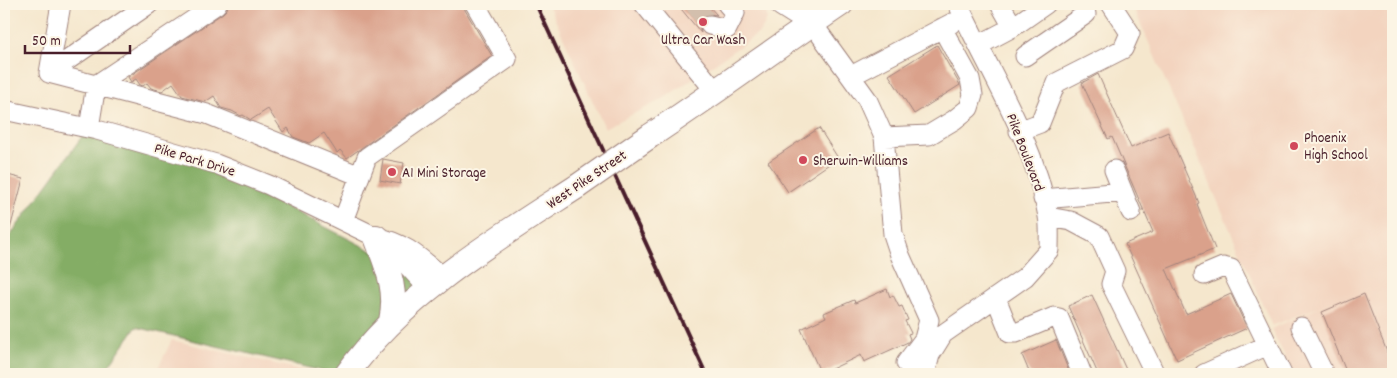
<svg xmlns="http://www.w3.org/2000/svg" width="1397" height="378" font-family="Dekko,sans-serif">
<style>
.built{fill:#f3d4bf}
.forest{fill:#84ad65;stroke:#676648}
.building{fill:#daa18b}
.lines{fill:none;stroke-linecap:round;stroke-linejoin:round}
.minor-tunnel{stroke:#d3bfad;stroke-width:19;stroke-dasharray:19 9;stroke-linecap:butt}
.minor-casing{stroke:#a0837c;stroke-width:21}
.major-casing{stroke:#a0837c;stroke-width:26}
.minor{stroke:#fff;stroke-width:19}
.major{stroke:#fff;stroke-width:24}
.rail{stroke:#4a1f2b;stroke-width:4}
.major-bridge-casing{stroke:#a0837c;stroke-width:26;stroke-linecap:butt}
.major-bridge{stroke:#fff;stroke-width:24}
.poi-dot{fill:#d1495b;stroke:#fcf5e5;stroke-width:2}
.labels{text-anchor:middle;stroke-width:4;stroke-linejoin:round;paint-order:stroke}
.poi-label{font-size:15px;fill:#4a1f2b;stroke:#fcf5e5;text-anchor:start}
.street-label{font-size:15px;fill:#4a1f2b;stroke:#fcf5e5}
</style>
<rect width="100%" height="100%" fill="#fcf5e5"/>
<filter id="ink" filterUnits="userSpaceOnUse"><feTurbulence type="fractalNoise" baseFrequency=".02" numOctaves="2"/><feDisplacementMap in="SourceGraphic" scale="10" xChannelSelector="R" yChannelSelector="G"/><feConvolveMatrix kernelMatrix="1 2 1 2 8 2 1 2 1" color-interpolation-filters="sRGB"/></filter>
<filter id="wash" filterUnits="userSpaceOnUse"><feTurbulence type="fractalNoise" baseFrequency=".0096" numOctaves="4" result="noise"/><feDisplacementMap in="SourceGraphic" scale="20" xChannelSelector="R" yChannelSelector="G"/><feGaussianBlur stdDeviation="1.12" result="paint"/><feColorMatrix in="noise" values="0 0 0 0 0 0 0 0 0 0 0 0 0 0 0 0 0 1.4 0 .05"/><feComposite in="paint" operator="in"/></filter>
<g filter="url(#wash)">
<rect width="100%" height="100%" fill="#f5e7cd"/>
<path class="built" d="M548,4h216l2,4 1,11 -3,7 -5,7 -96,66 -58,29z
M1132,4h261v370h-99l-23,-45 62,-28 -61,25z
M172,340l142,33 -159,1z"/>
<path class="forest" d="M83,135l104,21 236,121 -78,97h-10l-199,-47 -33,47h-99v-130z"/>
<g id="blocks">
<path class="building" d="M228,4h236l1,6 27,46 -145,102 -7,-8 -3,3 -13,-20 -15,10 -16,-6 -5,-9 -5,4 -15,-23 -17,11 -8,-5 -2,1 -9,-5 -11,-3 -7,-12 -9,6 -23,-6 -9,-13 -11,8 -11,-3 -4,-5 -4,3 -3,-1 -4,-6 -5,3 -3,-5 95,-64 4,-4z
M677,4h30l10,11 -10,-1 -5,4 -3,5 2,10z
M937,45l23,40 -46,29 -25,-39z
M1098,74l33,74 37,-16 31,71 -2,1 18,45 -49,20 20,45 45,-20 16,34 -70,32 -52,-116 28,-12 -41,-95 -4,2 -26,-56z
M819,128l19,30 -50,34 -20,-30z
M383,159l21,4 -4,21 -20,-4z
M4,174l19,5 -15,58 -4,-1z
M887,289l3,8 3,-2 6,12 3,-1 6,14 -3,1 6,12 -3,1 2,5 -2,3 -44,20 -3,-7 -40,19 -20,-45 25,-12 -2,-4 30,-13 1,3z
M1364,294l29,73v7h-46l-25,-62z
M1092,295l36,79h-30l-30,-68z
M1056,340l14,34h-40l-8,-19z"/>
</g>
</g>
<g filter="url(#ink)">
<use href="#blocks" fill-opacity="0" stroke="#a0837c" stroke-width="1"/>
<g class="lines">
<path class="minor-tunnel" d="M694,4l16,21"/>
<defs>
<path id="minor" d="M644,4l72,88
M812,23l55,76 17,38 9,97 7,21 29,65 -5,19 -18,24 14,11
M710,25l17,4 8,-16 -8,-9
M1013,27l33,-23
M979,45l34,-18 -13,-23
M1025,56l61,-42
M49,73l158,41 153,62
M49,73l100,-69
M49,73l12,-69
M851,76l101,-53
M4,110l93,20 119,34 53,21 107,52c30,6 45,22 68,41
M89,128l7,-43 121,-81
M1019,131l21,-8 16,-40 67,-34 7,-16 -19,-29
M884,137l45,-2 25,-15 15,-12 4,-13 -3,-16 -28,-51
M1114,170l17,42
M1043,199l80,-7
M1048,217l23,4 28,15 16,35 -4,13 44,90
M343,221l24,-64 140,-98 -32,-55
M382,244l24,20 23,25
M1204,275l19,-8 8,2 51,105
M996,298l14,35h6l38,-16 5,1 23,56
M1301,327l23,47
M925,374l5,-19 13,-21 82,-57 24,-27c0,-11 1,-23 -1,-34 -14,-76 -58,-143 -90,-212
M1204,374l64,-29"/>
<path id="major" d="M782,4l30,19
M650,136c65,-43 127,-89 191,-132
M376,237c11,30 22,52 15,84
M347,374c57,-80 149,-135 231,-188"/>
</defs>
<use href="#minor" class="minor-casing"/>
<use href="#major" class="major-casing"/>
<use href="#minor" class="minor"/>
<use href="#major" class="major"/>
<path class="rail" d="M536,4l170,370"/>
<defs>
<path id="major-bridge" d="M578,186l72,-50"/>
</defs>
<use href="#major-bridge" class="major-bridge-casing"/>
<use href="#major-bridge" class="major-bridge"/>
</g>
</g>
<g class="poi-dot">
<circle cx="703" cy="22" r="5"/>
<circle cx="1294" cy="146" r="5"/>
<circle cx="803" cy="160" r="5"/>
<circle cx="392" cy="172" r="5"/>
</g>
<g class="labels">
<g class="poi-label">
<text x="703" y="44" text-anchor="middle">Ultra Car Wash</text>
<text x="1304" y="142">Phoenix<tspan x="1304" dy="17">High School</tspan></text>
<text x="813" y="165">Sherwin-Williams</text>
<text x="402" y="177">A1 Mini Storage</text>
</g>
<g class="street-label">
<text transform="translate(1026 152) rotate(69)" y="5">Pike Boulevard</text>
<text transform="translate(195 159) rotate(17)" y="5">Pike Park Drive</text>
<text transform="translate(586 179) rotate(-34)" y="5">West Pike Street</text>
</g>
</g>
<rect width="1397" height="378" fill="none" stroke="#fcf5e5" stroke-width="20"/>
<path d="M25 45v8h105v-8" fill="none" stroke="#4a1f2b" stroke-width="2.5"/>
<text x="32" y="45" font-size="15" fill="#4a1f2b" stroke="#fcf5e5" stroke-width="4" paint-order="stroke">50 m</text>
</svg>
